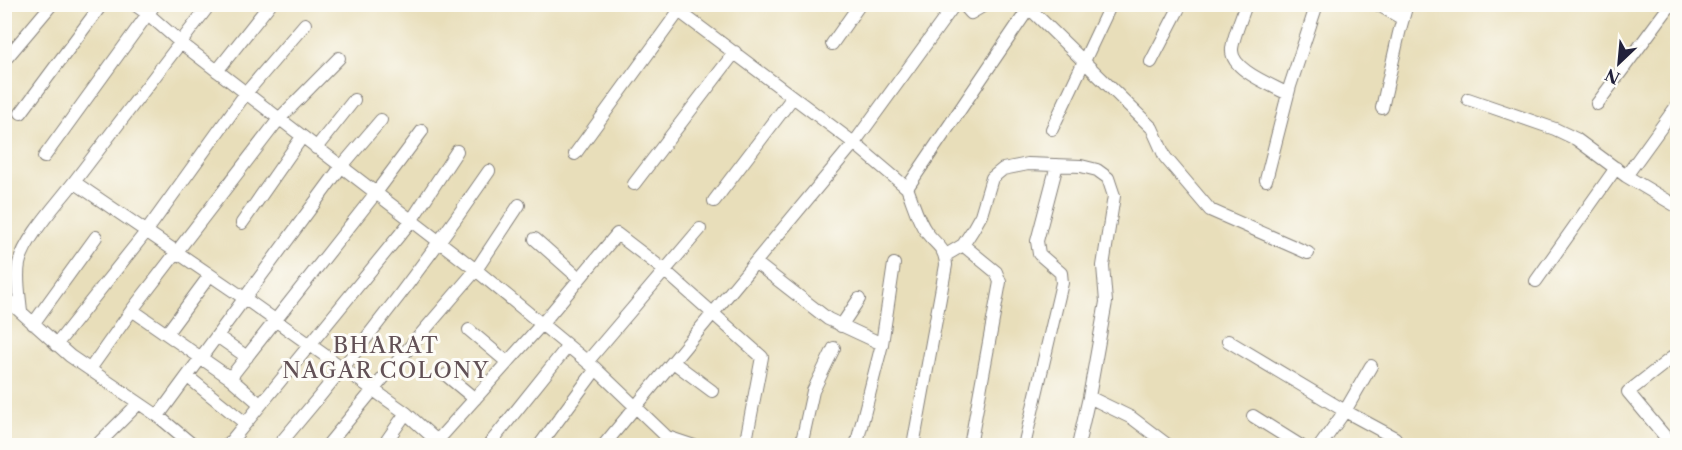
<svg xmlns="http://www.w3.org/2000/svg" width="1682" height="450" font-family="'Libre Caslon Text',serif">
<style>
.lines{fill:none;stroke-linecap:round;stroke-linejoin:round}
.street-casing{stroke:#85807a;stroke-width:14}
.street{stroke:#fff;stroke-width:12}
.labels{text-anchor:middle;stroke-width:6;stroke-linejoin:round;paint-order:stroke}
.neighbourhood-label{font-size:22px;letter-spacing:1.5px;fill:#625156;stroke:#fdfcf7}
</style>
<rect width="100%" height="100%" fill="#fdfcf7"/>
<filter id="ink" filterUnits="userSpaceOnUse"><feTurbulence type="fractalNoise" baseFrequency=".0167" numOctaves="2"/><feDisplacementMap in="SourceGraphic" scale="12" xChannelSelector="R" yChannelSelector="G"/><feConvolveMatrix kernelMatrix="1 2 1 2 8 2 1 2 1" color-interpolation-filters="sRGB"/></filter>
<filter id="wash" filterUnits="userSpaceOnUse"><feTurbulence type="fractalNoise" baseFrequency=".008" numOctaves="4" result="noise"/><feDisplacementMap in="SourceGraphic" scale="24" xChannelSelector="R" yChannelSelector="G"/><feGaussianBlur stdDeviation="1.35" result="paint"/><feColorMatrix in="noise" values="0 0 0 0 0 0 0 0 0 0 0 0 0 0 0 0 0 1.4 0 .05"/><feComposite in="paint" operator="in"/></filter>
<g filter="url(#wash)">
<rect width="100%" height="100%" fill="#e8deba"/>
</g>
<g filter="url(#ink)">
<g class="lines">
<defs>
<path id="street" d="M134,4l14,10 33,29 295,227 120,99 71,68 27,9
M210,4l-136,178 170,116 162,115 31,28 104,-116 76,-91 47,36 98,87 -17,89
M963,4l8,9 15,-9
M1025,4l127,124 13,29 45,53 98,43
M1246,4c-4,13 -13,33 -14,45 -2,21 40,36 56,45
M1377,4l26,15
M676,9l178,134 53,45 122,-180
M832,44l28,-40
M4,61l48,-57
M1151,62l30,-58
M217,71l53,-67
M1468,99l87,30 21,10 50,37 52,31
M1597,104l74,-100
M1382,108l17,-75 8,-29
M21,113l81,-109
M1052,129l59,-125
M316,148l38,-48
M575,154l104,-143
M44,157l111,-153
M1626,176l52,-72
M1266,180l24,-94 27,-82
M634,184l101,-132
M907,188c6,14 10,32 20,45 10,13 18,14 19,32l-33,181
M714,201l79,-104
M242,223l60,-86
M535,239l44,39
M963,245l33,27 4,10 -30,164
M946,255l17,-10 9,-14 9,-16 11,-37 11,-9 25,-5 53,2 16,4 11,8 6,18 -11,70 3,36 -17,95 -11,49
M756,263l72,56 54,25
M1536,281l80,-113
M4,297l66,59 88,60 36,30
M132,310l98,68 30,26
M21,312c-1,-15 -5,-33 -2,-48 5,-25 39,-61 55,-82
M33,324l63,-87
M841,326l18,-27
M469,330l38,32
M167,333l43,-58
M217,336l30,21
M1228,341l117,70 50,27
M56,345l90,-113 100,-139 59,-69
M587,362l113,-133
M673,362l39,29
M90,369l42,-59 147,-191 60,-61
M446,375l29,24
M188,377l57,46
M230,378l145,-184 47,-63
M1089,397l43,21 37,28
M158,416l183,-249 40,-47
M1253,416l48,30
M96,446l43,-43
M227,446l184,-225 46,-70
M278,446c76,-89 146,-180 211,-275
M327,446l46,-56 103,-120 43,-65
M383,446l23,-33
M488,446l80,-100
M539,446l57,-77
M603,446l251,-303 101,-139
M801,446l12,-55 21,-43
M856,446l26,-102 12,-80
M1024,446l38,-163 -1,-10 -22,-19 -2,-13 20,-76
M1320,446l25,-35 26,-45
M1673,446l-45,-54 50,-39"/>
</defs>
<use href="#street" class="street-casing"/>
<use href="#street" class="street"/>
</g>
</g>
<g class="labels">
<g class="neighbourhood-label">
<text x="386" y="353">BHARAT<tspan x="386" dy="25">NAGAR COLONY</tspan></text>
</g>
</g>
<rect width="1682" height="450" fill="none" stroke="#fdfcf7" stroke-width="24"/>
<g transform="translate(1619 63) rotate(206)" stroke="#fdfcf7" stroke-width="4.5" paint-order="stroke">
<path d="M0-4.5L10 22L0 15L-10 22Z" fill="#22223b"/>
<text y="-9" font-size="16" font-weight="bold" text-anchor="middle" fill="#22223b">N</text>
</g>
</svg>
